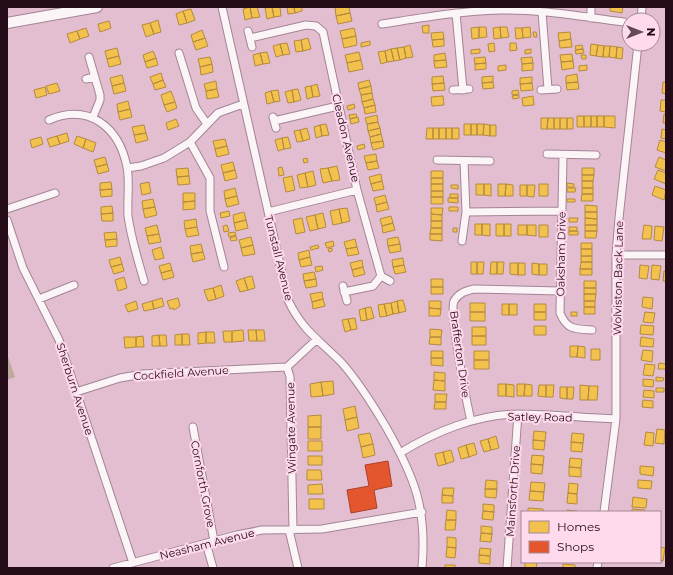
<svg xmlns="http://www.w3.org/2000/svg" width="673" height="575" font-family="Montserrat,sans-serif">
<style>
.green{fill:#bcaa9a}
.homes{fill:#f2c14e;stroke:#b48a3e}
.shops{fill:#e4572e;stroke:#aa4027}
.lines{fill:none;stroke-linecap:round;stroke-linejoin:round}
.street-casing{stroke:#a28594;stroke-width:9}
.secondary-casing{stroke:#a28594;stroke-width:12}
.street{stroke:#fbf5f8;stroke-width:7}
.secondary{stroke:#fbf5f8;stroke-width:10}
.labels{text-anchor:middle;stroke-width:4;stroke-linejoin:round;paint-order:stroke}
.street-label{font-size:11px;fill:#230b18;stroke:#fedaec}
</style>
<rect width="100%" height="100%" fill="#e3bdd0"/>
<path class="green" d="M7,354l8,23 -8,3z"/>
<path class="homes" d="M250,7h7l3,10 -8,1z
M250,7l2,11 -7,2 -2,-11z
M272,7h8l1,9 -7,1z
M272,7l2,10 -7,2 -2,-11z
M287,7h7l1,6 -7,1z
M294,7h8v4l-7,2z
M335,7h14l1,6 -14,3z
M610,7h13l-1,6 -12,-2z
M191,9l4,11 -8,3 -4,-12z
M183,11l4,12 -8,2 -3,-11z
M350,13l2,8 -14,3 -2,-8z
M158,20l3,12 -7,2 -4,-11z
M109,21l2,7 -11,4 -2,-8z
M150,23l4,11 -8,3 -4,-12z
M429,25v8h-6l-1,-7z
M479,27h7l1,10 -8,1z
M479,27v11l-7,1 -1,-11z
M500,27h7l2,10 -8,1z
M500,27l1,11 -7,1 -1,-11z
M530,27l1,10 -8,1 -1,-10z
M86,28l3,8 -9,3 -3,-8z
M354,28l2,8 -14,3 -2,-8z
M515,28h7l1,10 -7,1z
M202,30l3,8 -12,4 -2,-7z
M77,31l3,8 -10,4 -3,-9z
M443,32l1,7 -12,1 -1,-7z
M533,32h3l1,5h-3z
M570,32l1,7 -12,2 -1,-8z
M356,36l1,9 -13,3 -2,-9z
M205,38l3,8 -12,4 -3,-8z
M308,38l3,11 -8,2 -2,-11z
M444,39v7l-11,1 -1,-7z
M571,39l1,8 -12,1 -1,-7z
M301,40l2,11 -7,1 -2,-11z
M370,41v4l-9,2v-4z
M287,43l3,11 -7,1 -3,-11z
M494,43l1,8 -6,1 -1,-8z
M510,43h6l1,7 -7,1z
M280,44l3,11 -7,2 -3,-11z
M591,44l7,1 -2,11 -6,-1z
M410,45l3,12 -7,1 -2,-11z
M582,45l1,4 -7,1 -1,-4z
M598,45l6,1 -1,11 -7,-1z
M604,46h6l-1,11h-6z
M610,46l7,1 -1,11 -7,-1z
M404,47l2,11 -6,2 -3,-12z
M617,47l6,1 -1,11 -6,-1z
M117,48l2,8 -12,3 -2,-8z
M397,48l3,12 -6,1 -3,-12z
M391,49l3,12 -7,1 -2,-11z
M480,49v4l-9,1v-4z
M531,49v4l-6,1v-4z
M583,49l1,4 -8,1 -1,-4z
M153,51l3,7 -11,4 -2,-7z
M385,51l2,11 -6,2 -3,-12z
M267,52l3,11 -7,1 -3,-11z
M359,52l2,8 -14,3 -2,-8z
M260,53l3,11 -8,2 -2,-11z
M445,53l1,7 -12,1v-6z
M572,54l1,7 -12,1 -1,-7z
M581,55h5v4h-4z
M119,56l2,8 -12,3 -2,-8z
M210,57l2,7 -12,3 -2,-8z
M485,57l1,6 -11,1 -1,-6z
M532,57l1,6 -11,1 -1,-6z
M156,58l2,7 -11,3 -2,-6z
M361,60l2,9 -14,3 -2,-9z
M446,60l1,7 -12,1 -1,-7z
M573,61l1,7 -12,2 -1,-8z
M486,63v6l-11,1v-6z
M533,63v7l-11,1v-7z
M212,64l1,8 -12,3 -1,-8z
M506,65v5l-8,1v-5z
M587,65v5l-8,1v-5z
M161,73l2,7 -10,4 -3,-7z
M577,74l1,8 -12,1v-7z
M122,75l2,8 -12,3 -2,-8z
M443,76l1,7 -12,1v-7z
M493,76v6l-11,1v-6z
M532,77v6l-12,1v-6z
M163,80l3,7 -11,3 -2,-6z
M369,80l2,6 -12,3 -1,-6z
M216,81l1,8 -11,2 -2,-7z
M493,82l1,6 -11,1 -1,-6z
M578,82l1,7 -12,1 -1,-7z
M663,82h3v12l-4,-1z
M57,83l3,8 -11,3 -3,-8z
M124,83l2,8 -12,3 -2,-8z
M444,83l1,7 -12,1 -1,-7z
M532,83l1,7 -12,1 -1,-7z
M317,84l3,12 -7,1 -2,-11z
M311,86l2,11 -6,2 -2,-12z
M371,86l1,7 -11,2 -2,-6z
M45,87l2,8 -11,3 -2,-8z
M217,89l2,8 -12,2 -1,-8z
M298,89l3,11 -7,2 -2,-12z
M278,90l2,11 -6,1 -3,-11z
M292,90l2,12 -6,1 -3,-11z
M518,90l1,4 -7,1v-4z
M171,91l4,11 -11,3 -3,-10z
M271,91l3,11 -7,2 -2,-11z
M372,93l1,6 -11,3 -1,-7z
M519,95v3l-6,1 -1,-3z
M443,96l1,9 -12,1 -1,-9z
M533,96l1,9 -11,1 -1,-8z
M373,99l2,6 -11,3 -2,-6z
M661,100h5v12l-6,-1z
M128,101l2,8 -12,3 -1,-8z
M175,102l2,6 -10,4 -3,-7z
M354,104l1,4 -7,2 -1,-4z
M375,105l1,7 -11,2 -1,-6z
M130,109l2,8 -12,3 -2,-8z
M356,114l1,3 -7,2 -1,-4z
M664,114h2v9h-3z
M377,115l1,7 -11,2 -2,-6z
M577,116h7v11h-7z
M584,116h7v11h-7z
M591,116h6v11h-6z
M597,116h7v11h-7z
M604,116h11v12l-11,-1z
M358,117l1,5 -8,2 -1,-5z
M541,118h7l-1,11h-6z
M548,118h6v11h-7z
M554,118h6v11h-6z
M560,118h7v11h-7z
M567,118h6v11h-6z
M176,119l3,7 -11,4 -2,-7z
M378,122l2,6 -12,3 -1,-7z
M326,124l3,11 -7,1 -2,-11z
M464,124h7v11h-7z
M471,124h6v11h-6z
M477,124h7l-1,11h-6z
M484,124l6,1v11l-7,-1z
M144,125l2,8 -12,2 -2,-8z
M320,125l2,11 -6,2 -2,-11z
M490,125h6v11h-6z
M307,128l3,11 -7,2 -3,-11z
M380,128l1,6 -11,3 -2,-6z
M427,128h6v11h-7z
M433,128h6v11h-6z
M439,128h7v11h-7z
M446,128h6v11h-6z
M452,128h7v11h-7z
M662,129l4,1v9l-5,-1z
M300,130l3,11 -6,1 -3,-11z
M67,133l2,8 -9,3 -3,-8z
M146,133l2,7 -12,3 -2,-8z
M381,134l2,7 -12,2 -1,-6z
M57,136l3,8 -10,3 -3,-8z
M77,136l9,3 -3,9 -9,-4z
M41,137l2,7 -11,4 -2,-8z
M288,137l3,11 -7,1 -2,-11z
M282,138l2,11 -6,2 -3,-11z
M86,139l10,4 -3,9 -10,-4z
M225,139l2,7 -12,3 -2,-8z
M660,140l6,2v11l-9,-3z
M383,141l1,6 -11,3 -2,-7z
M364,144l1,4 -7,2 -1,-4z
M227,146l2,8 -12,3 -2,-8z
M376,154l1,7 -11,2 -2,-7z
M105,157l2,7 -11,3 -2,-7z
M659,157l7,3v11l-11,-4z
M307,158l1,4 -4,1 -1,-4z
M377,161l2,7 -11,2 -2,-7z
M233,162l2,8 -12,3 -2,-8z
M107,164l2,7 -11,3 -2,-7z
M337,166l3,14 -8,1 -4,-13z
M282,167l2,8 -5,1 -1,-8z
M188,168l1,8 -12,1 -1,-8z
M328,168l4,13 -9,2 -3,-14z
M582,168h12v7h-12z
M235,170l2,8 -12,3 -2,-8z
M658,170l8,3v11l-12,-5z
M313,171l3,14 -8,2 -3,-14z
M431,171h12v7h-12z
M305,173l3,14 -8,1 -3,-13z
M381,174l1,7 -11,3 -2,-7z
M582,175h12l-1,6h-11z
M189,176l1,8 -12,1 -1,-8z
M292,176l3,14 -9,2 -3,-14z
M431,178h12v6h-12z
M382,181l2,8 -11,2 -2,-7z
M582,181h11v7h-11z
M111,182l1,7 -12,1v-7z
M149,182l2,11 -9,2 -2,-11z
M567,183l7,1v3h-7z
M431,184h12v7h-12z
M476,184h8v11h-8z
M484,184h7v12l-7,-1z
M498,184h8l-1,12h-7z
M506,184l7,1v11h-8z
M539,184h9v12h-9z
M451,185h7v4l-7,-1z
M520,185h7v11h-7z
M527,185h8l-1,12 -7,-1z
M655,186l11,4 -2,10 -12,-5z
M235,188l2,8 -12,3 -1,-8z
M567,188h9l-1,4h-8z
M582,188h11v6h-11z
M112,189v7l-11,1 -1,-7z
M431,191h12v6h-12z
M183,193h12v8l-12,1z
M450,194h8v4h-8z
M582,194h11v7h-12z
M385,195l2,7 -11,3 -2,-7z
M237,196l2,8 -12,3 -2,-8z
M431,197h12v7h-12z
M448,198h10v5l-10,-1z
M153,199l2,8 -12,2 -1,-8z
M567,199h8v3h-8z
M195,201v8l-12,1v-8z
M387,202l2,7 -12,3 -1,-7z
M585,205l12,1v6h-12z
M112,206l1,7 -12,1v-7z
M155,207l2,8 -12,3 -2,-9z
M449,207h9v4h-9z
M347,208l3,13 -8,2 -3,-14z
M431,208h12l-1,7 -11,-1z
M339,209l3,14 -9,2 -3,-14z
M229,211l1,5 -9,2 -1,-5z
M244,212l2,8 -12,3 -1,-8z
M585,212h12v7l-12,-1z
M113,213v8h-11l-1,-7z
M323,213l3,14 -8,2 -3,-14z
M431,214l11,1v6h-11z
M315,215l3,14 -8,2 -4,-14z
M391,216l2,7 -11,3 -2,-7z
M302,218l3,14 -9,2 -3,-14z
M569,218h9l-1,4h-8z
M585,218l12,1v6h-12z
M196,219l1,8 -12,2 -1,-8z
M246,220l2,8 -12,3 -2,-8z
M431,221h11v7h-11z
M393,223l2,7 -12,3 -1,-7z
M475,224h7v11h-7z
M482,224h8v12l-8,-1z
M496,224h8v12h-8z
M504,224h7v12h-7z
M157,225l2,9 -12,2 -2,-8z
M227,225l2,6 -5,1 -1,-6z
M518,225h9v10h-9z
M527,225h9v11l-9,-1z
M539,225h9v12h-9z
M585,225h12v6h-12z
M644,225l8,1 -1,13h-9z
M655,226l9,1 -2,14 -8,-1z
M197,227l2,8 -12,2 -2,-8z
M569,227h8v4h-8z
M431,228h11v6h-12z
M453,228h4v4h-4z
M569,231h9v4h-9z
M585,231h12l-1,7h-11z
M116,232l1,7 -12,1 -1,-7z
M235,232l1,3 -7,2 -1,-4z
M159,234l2,8 -12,2 -2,-8z
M430,234h12v7l-12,-1z
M236,236l1,4 -6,1 -1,-3z
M251,237l2,8 -12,3 -2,-8z
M398,237l2,7 -12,2 -1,-7z
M117,239v7l-11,1 -1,-7z
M355,239l2,8 -11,2 -2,-7z
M333,241l1,5 -7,2 -2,-5z
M581,243h11v6h-11z
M201,244l2,8 -12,2 -1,-8z
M400,244l1,7 -11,2 -2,-7z
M253,245l2,9 -12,2 -2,-8z
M318,245l1,3 -8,2 -1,-3z
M161,247l3,11 -9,2 -3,-10z
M357,247l2,7 -11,2 -2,-7z
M332,248v3l-3,1 -1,-3z
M581,249h11v7h-11z
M309,250l1,7 -11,3 -1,-7z
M203,252l2,7 -12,3 -2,-8z
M581,256h11v6h-11z
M120,257l2,7 -11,3 -2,-7z
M310,257l2,8 -11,2 -2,-7z
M403,258l1,7 -11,2 -1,-7z
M362,260l1,7 -11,3 -2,-7z
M471,262h6v12h-6z
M477,262h7l-1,12h-6z
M491,262h6v12h-7z
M497,262h7l-1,12h-6z
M581,262h11v7h-12z
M170,263l2,7 -11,3 -2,-7z
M510,263h8v12l-8,-1z
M518,263h7v12h-7z
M532,263l7,1v11l-7,-1z
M122,264l2,7 -10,3 -3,-7z
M539,264h8v11h-8z
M404,265l2,7 -11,2 -2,-7z
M640,265l9,1 -2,13 -8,-1z
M652,265l9,1 -2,14 -8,-1z
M322,266l1,4 -7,2 -1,-5z
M363,267l2,7 -11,3 -2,-7z
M580,269h12v6h-12z
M172,270l2,7 -11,3 -2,-7z
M664,271h2v10h-3z
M314,272l2,7 -12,2 -1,-7z
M252,276l3,12 -7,2 -4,-12z
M124,277l3,11 -9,3 -3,-11z
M244,278l4,12 -8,2 -4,-11z
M316,279l1,7 -11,2 -2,-7z
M431,279h12v8h-12z
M584,281h12v7h-12z
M221,285l3,11 -8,3 -3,-11z
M431,287h12v7h-12z
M213,288l3,11 -8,2 -4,-11z
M584,288h12v6h-12z
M322,292l1,7 -11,3 -2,-8z
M584,294h12l-1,7h-11z
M643,297l10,1 -1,11 -10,-2z
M162,298l2,8 -10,3 -2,-8z
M178,298l2,8 -6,4 -1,-2 -3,1 -3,-8z
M323,299l2,7 -12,3 -1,-7z
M403,300l3,11 -7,2 -2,-12z
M136,301l2,8 -10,3 -3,-7z
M152,301l2,8 -10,2 -2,-7z
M397,301l2,12 -6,1 -2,-11z
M429,301h12v8l-12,-1z
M584,301h11v6h-11z
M391,303l2,11 -6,2 -3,-12z
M470,303h15v9h-15z
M384,304l3,12 -7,1 -2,-12z
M502,304h7v11h-7z
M509,304h8v11h-8z
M534,304h12v8h-12z
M371,307l3,11 -7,2 -2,-12z
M584,307h11v7h-11z
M365,308l2,12 -6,1 -2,-11z
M429,308l12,1 -1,7h-11z
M470,312h15v9h-15z
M534,312h12v8h-12z
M571,312h6v4h-6z
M645,312l10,1 -2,10 -10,-1z
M355,318l2,11 -6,1 -3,-11z
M348,319l3,11 -6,2 -3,-12z
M641,325l13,1 -1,9 -13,-1z
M534,326h12v9h-12z
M472,327h14v9h-14z
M430,329l12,1 -1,7h-11z
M243,330l1,11 -12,1v-11z
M248,330h8l1,11h-8z
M256,330h8l1,11h-8z
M223,331h9v11h-8z
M206,332h8l1,11h-9z
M206,332v11l-8,1v-11z
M182,334h7l1,11h-8z
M182,334v11h-7v-10z
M159,335h7l1,11h-7z
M159,335l1,11h-8v-10z
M143,336l1,11h-8v-10z
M472,336h14v9h-14z
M124,337h12v10l-11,1z
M430,337h11v8l-12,-1z
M641,337l13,2 -1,8 -13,-1z
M570,346h8l-1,11h-7z
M578,346l7,1v11l-8,-1z
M591,349h9v11h-9z
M643,350l10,1 -1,11 -11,-2z
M431,351h12v7h-12z
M474,351h15v9h-15z
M431,358h12v8l-12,-1z
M474,360h15v9h-15z
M659,363l7,1v5h-8z
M645,364l10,1 -2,11 -10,-1z
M434,372l11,1v8l-11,-1z
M656,377l8,1 -1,3h-7z
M643,379l11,1 -1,7 -10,-1z
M434,380l11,1v10l-12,-1z
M333,381l1,13 -11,2 -2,-14z
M321,382l2,14 -12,1 -1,-13z
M498,384h8v12h-8z
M506,384l8,1v12l-8,-1z
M517,384h8l-1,12h-7z
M525,384l7,1v11h-8z
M539,385h7v12l-8,-1z
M546,385h8l-1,12h-7z
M580,385l9,1 -1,14h-8z
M589,386h9l-1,14h-9z
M560,387h7v12l-7,-1z
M567,387h7l-1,12h-6z
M656,388h8v4h-8z
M644,390l10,1v7l-11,-1z
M435,394h12l-1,8h-11z
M643,400l10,1v7l-11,-1z
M435,402h11v7h-12z
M355,406l2,11 -12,3 -2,-11z
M321,415v12h-13v-11z
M357,417l2,11 -12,3 -2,-11z
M308,427h13v12h-13z
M657,429l8,1 -1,14 -9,-1z
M534,431l12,1 -1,9 -12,-1z
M646,432l8,1 -1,13 -9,-1z
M370,433l3,11 -12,3 -3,-12z
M572,433l12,1 -1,9 -12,-1z
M496,436l3,12 -8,2 -3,-11z
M488,439l3,11 -7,2 -4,-11z
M533,440l12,1 -1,9 -11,-1z
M308,441h14v10h-14z
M571,442l12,1 -1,9 -11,-1z
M474,443l3,11 -8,3 -3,-12z
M373,444l2,11 -12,3 -2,-11z
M466,445l3,12 -8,2 -3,-11z
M451,450l3,11 -8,3 -3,-12z
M443,452l3,12 -8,2 -3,-12z
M532,455l12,1 -1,9 -12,-1z
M308,456h14v9h-14z
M570,458l12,1 -1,9 -12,-1z
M531,464l12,1 -1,9 -11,-1z
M640,466l14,1 -1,9 -13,-2z
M569,467l12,1v9l-12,-1z
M307,470h14l1,10h-15z
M486,480l11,1v8h-12z
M638,480l14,1 -1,8 -13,-1z
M531,482l14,1 -1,9 -14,-1z
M569,483l9,1 -1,10 -9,-1z
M322,484l1,10h-15v-9z
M443,488h11l-1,8 -11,-1z
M485,489h12l-1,9 -11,-1z
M530,491l14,1 -1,9 -14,-1z
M568,493l9,1v10l-10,-1z
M442,495l11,1v7h-11z
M633,497l14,2 -1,9 -14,-1z
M309,499h15v10h-15z
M483,504l11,1v7l-11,-1z
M528,508l15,1v3h-15z
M632,509l13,1v2h-13z
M447,510l9,1v9h-10z
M567,510l10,1v1h-10z
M483,511l11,1 -1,8 -11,-1z
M446,520h10l-1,10h-10z
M481,526l11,1v7l-11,-1z
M481,533l11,1 -1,8 -11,-1z
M447,537l9,1v10l-9,-1z
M447,547l9,1 -1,10 -9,-1z
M660,547l5,1 -2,13 -3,-1z
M480,548l11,1 -1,7 -11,-1z
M479,555l11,1v8l-11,-1z
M525,562l12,1 -1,5h-11z
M563,564l12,1v3h-12z
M445,565h10v3h-10z"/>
<path class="shops" d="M388,461l4,25 -18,4 3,18 -26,5 -4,-23 22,-4 -4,-21z"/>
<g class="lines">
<defs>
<path id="street" d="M222,7l66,293c14,30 31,40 53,62 17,19 32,43 45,65 29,51 41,81 36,141
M542,12l6,77
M456,13l7,77
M591,18v-11
M641,20l1,-13
M382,24c39,-6 78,-13 118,-14 41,-1 83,7 124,12
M248,31l4,16
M250,38l56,-13 10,1 7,6 34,158 24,86 -8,10 -29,6
M179,53l17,55 11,16
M89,57l11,38v5l-7,17
M86,79l9,-2
M453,90l16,-1
M541,90l16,-1
M273,117l3,11
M49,120c40,-17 70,7 78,47 3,16 0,33 1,49 3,22 10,44 16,65
M274,121l64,-15
M190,142l20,36v33l14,56
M547,154l49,1
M563,155l-3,158c7,17 15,16 32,17
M437,160l53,1
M127,168l14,-2 23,-8 26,-16 28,-29 25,-9
M7,209l48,-16
M268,212l89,-22
M466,212l95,-1
M7,220l16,48 36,72 74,223
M462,241l4,-29 -2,-51
M616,255h50
M381,276l9,5
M343,286l4,15
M39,299l35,-14
M76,392l44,-14 23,-4 144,-7
M471,421c-4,-17 -22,-108 -17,-120 5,-8 11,-10 20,-12l86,2
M193,427l21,114
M400,453c34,-21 78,-39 118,-39 33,0 65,4 98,5
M604,512l12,-93v-164l3,-37 19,-174
M289,530l9,38
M293,530l-3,-153 -3,-10 29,-27
M206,543l7,25
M113,568l124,-33 25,-5 60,-1 100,-17
M507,568l11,-154
M597,568l1,-6"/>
<path id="secondary" d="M7,23l90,-16"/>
</defs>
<use href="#street" class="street-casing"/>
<use href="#secondary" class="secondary-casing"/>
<use href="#street" class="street"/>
<use href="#secondary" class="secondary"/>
</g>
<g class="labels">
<g class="street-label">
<text transform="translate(346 138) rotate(77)" y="4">Cleadon Avenue</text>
<text transform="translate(561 254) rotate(-89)" y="4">Oaksham Drive</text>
<text transform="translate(279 258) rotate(76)" y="4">Tunstall Avenue</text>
<text transform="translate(618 278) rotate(-89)" y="4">Wolviston Back Lane</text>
<text transform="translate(460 354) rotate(82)" y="4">Brafferton Drive</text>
<text transform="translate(181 373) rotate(-4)" y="4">Cockfield Avenue</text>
<text transform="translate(75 389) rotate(72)" y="4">Sherburn Avenue</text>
<text transform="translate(540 417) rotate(1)" y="4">Satley Road</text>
<text transform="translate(291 428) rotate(-91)" y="4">Wingate Avenue</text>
<text transform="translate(203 484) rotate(79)" y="4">Cornforth Grove</text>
<text transform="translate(513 491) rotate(-86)" y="4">Mainsforth Drive</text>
<text transform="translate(207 544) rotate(-14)" y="4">Neasham Avenue</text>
</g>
</g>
<rect width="673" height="575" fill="none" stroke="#230b18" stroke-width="16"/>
<rect x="521" y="511" width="140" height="52" fill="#fedaec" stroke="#a68797"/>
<rect x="529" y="521" width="20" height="12" fill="#f2c14e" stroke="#a68797"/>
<text x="557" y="531" font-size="12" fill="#230b18">Homes</text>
<rect x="529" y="541" width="20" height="12" fill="#e4572e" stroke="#a68797"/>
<text x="557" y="551" font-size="12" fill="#230b18">Shops</text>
<g transform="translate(641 32) rotate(90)"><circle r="19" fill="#fedaec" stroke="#a68797"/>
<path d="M0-3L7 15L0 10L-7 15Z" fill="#664958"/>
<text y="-6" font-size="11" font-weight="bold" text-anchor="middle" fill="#230b18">N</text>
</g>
</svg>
